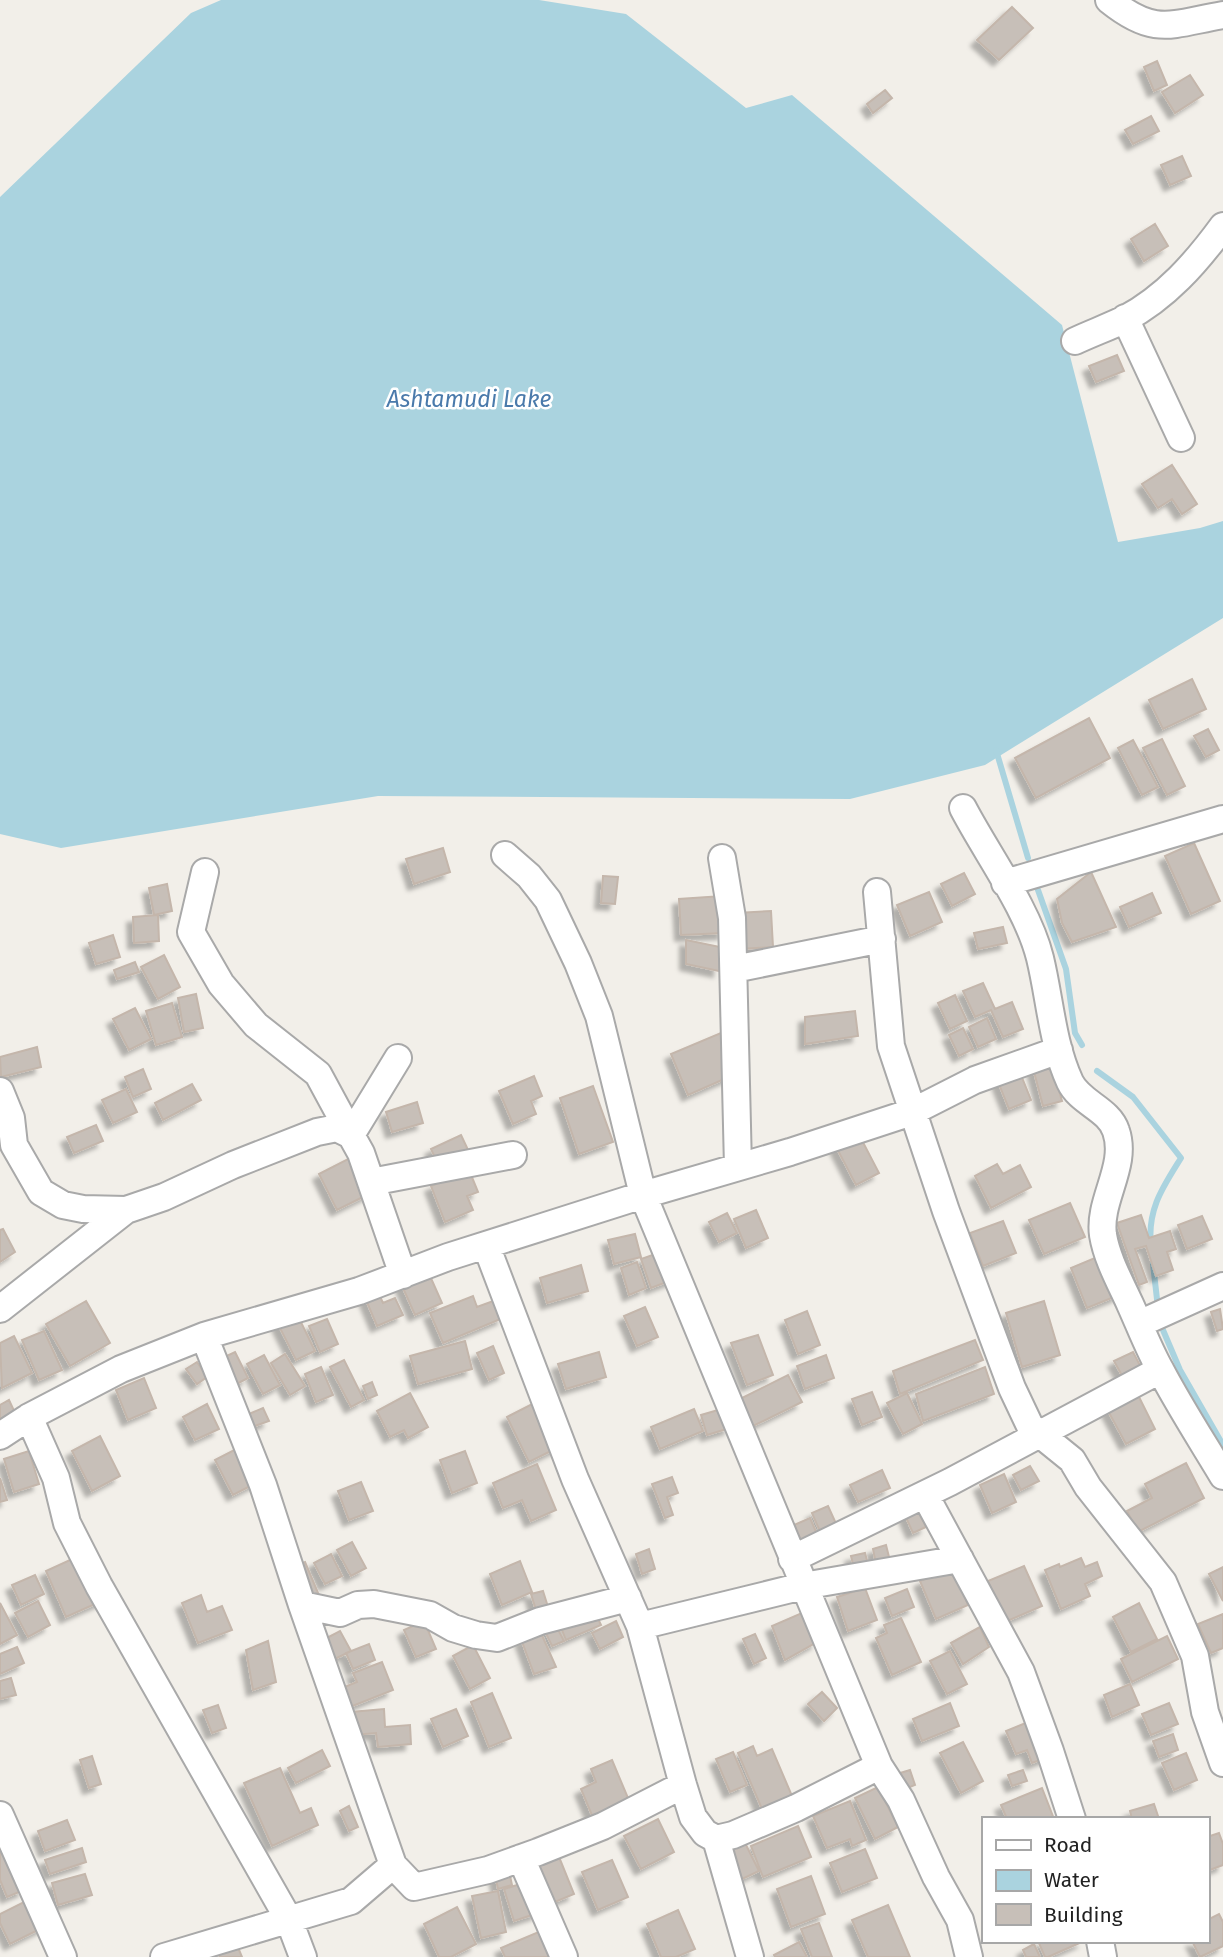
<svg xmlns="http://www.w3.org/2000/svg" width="1223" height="1957" font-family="'Fira Sans',sans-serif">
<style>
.water{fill:#aad3df}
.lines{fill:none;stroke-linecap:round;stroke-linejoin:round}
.stream{stroke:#aad3df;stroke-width:6}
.building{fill:#c7bfb8;stroke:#c4b6ab;stroke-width:2;filter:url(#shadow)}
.minor-casing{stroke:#a9a9a9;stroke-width:30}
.minor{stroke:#fff;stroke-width:26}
.labels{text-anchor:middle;stroke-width:5;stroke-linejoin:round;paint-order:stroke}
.water-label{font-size:23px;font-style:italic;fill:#4a7aab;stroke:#fff}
</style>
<defs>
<filter id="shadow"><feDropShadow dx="-6" dy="6" stdDeviation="2" flood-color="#0004"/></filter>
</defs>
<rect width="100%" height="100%" fill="#f2efe9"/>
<path class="water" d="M221,0h318l87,14 120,94 46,-13 270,230 56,217 82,-14 23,-7v97l-238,147 -135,34 -472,-3 -317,52 -61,-14v-637l191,-184z"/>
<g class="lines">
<path class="stream" d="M996,750l32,108
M1038,890l28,79 9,64 7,12
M1097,1071l36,26 48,61c-18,29 -34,51 -30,88
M1153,1264l5,44
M1160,1323l20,47 43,75"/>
</g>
<path class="building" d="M1012,7l21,21 -34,32 -22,-20z
M1157,61l10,24 -13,6 -10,-24z
M1190,75l13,20 -28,18 -13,-21z
M885,90l7,8 -19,15 -6,-9z
M1151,116l8,15 -26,13 -8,-14z
M1182,156l9,20 -21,9 -9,-20z
M1155,224l13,22 -24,15 -13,-22z
M1117,355l7,16 -28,11 -7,-16z
M1172,465l25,39 -15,10 -10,-15 -14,9 -16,-24z
M1192,679l14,30 -43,20 -14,-29z
M1089,718l21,40 -74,40 -21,-40z
M1208,729l11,21 -13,7 -12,-21z
M1162,739l23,47 -18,9 -24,-47z
M1133,740l25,47 -16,8 -24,-47z
M1194,843l26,58 -29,13 -26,-58z
M443,848l7,24 -36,12 -8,-25z
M1091,872l25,55 -44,15 -10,-19 -5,-24z
M964,873l11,21 -23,12 -11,-22z
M603,876l15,1 -3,27 -14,-1z
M167,884l5,27 -18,4 -5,-27z
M929,892l13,30 -32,14 -13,-31z
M1152,893l9,20 -32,14 -9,-20z
M722,896l2,37 -43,2 -2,-36z
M771,911l2,36 -34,2 -2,-36z
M158,915l1,26 -25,2 -1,-26z
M1003,927l4,16 -29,6 -4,-16z
M113,935l7,22 -24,7 -7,-21z
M686,940l34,7 -1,24 -33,-7z
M164,955l16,32 -22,12 -17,-32z
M135,962l4,10 -22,7 -3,-9z
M983,983l12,26 17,-7 11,27 -20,8 -12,-27 -16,7 -12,-26z
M196,994l7,34 -19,4 -6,-34z
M955,995l12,26 -17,8 -12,-26z
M172,1003l10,34 -26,8 -10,-34z
M135,1008l16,31 -22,11 -16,-31z
M855,1011l3,25 -53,8v-27z
M987,1018l9,21 -18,8 -9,-20z
M963,1028l10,21 -14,7 -10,-21z
M728,1030l17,40 -57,25 -17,-41z
M37,1047l4,20 -40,10 -1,-20z
M1051,1063l11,38 -19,5 -10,-38z
M143,1069l8,20 -18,8 -8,-20z
M1019,1070l12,30 -22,9 -12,-30z
M534,1076l8,20 -11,5 5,13 -23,10 -14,-33z
M192,1084l9,16 -38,20 -8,-17z
M593,1086l20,56 -34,12 -19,-56z
M126,1089l11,23 -24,11 -11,-23z
M417,1102l6,21 -31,9 -6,-20z
M96,1125l7,16 -29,12 -7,-16z
M855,1127l24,46 -23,12 -24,-46z
M461,1135l8,17 -30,14 -8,-17z
M350,1158l19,36 -32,16 -18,-36z
M997,1164l6,10 17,-9 11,22 -40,21 -16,-32z
M469,1170l9,22 -11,4 6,14 -28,12 -14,-36z
M1070,1203l15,34 -41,17 -15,-34z
M756,1210l12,28 -22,10 -12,-29z
M727,1213l10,20 -18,9 -10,-20z
M1141,1215l8,23 21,-7 6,18 -9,3 6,18 -17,6 -10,-30 -11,3 12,33 -8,3 -22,-62z
M1202,1216l10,23 -25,10 -9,-24z
M1003,1221l13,32 -33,13 -13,-33z
M3,1229l12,23 -15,10v-32z
M635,1234l6,23 -27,7 -6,-24z
M675,1247l10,28 -34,13 -10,-29z
M1102,1255l17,40 -32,13 -16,-40z
M637,1262l9,26 -17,7 -8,-27z
M581,1265l7,26 -41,12 -7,-25z
M426,1267l16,36 -27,12 -16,-36z
M377,1290l6,13 12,-5 8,17 -26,11 -13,-31z
M473,1296l4,11 19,-7 7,18 -60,25 -13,-30z
M86,1301l24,42 -40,23 -24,-42z
M1044,1301l16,54 -38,12 -16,-54z
M645,1307l13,30 -21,9 -13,-30z
M1220,1309l3,20 -6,2 -6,-19z
M807,1311l13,34 -22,9 -13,-34z
M296,1312l19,39 -19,9 -19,-38z
M327,1319l11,25 -18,8 -11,-26z
M44,1331l18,39 -23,10 -17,-40z
M758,1335l15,40 -26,10 -16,-42z
M14,1336l18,37 -30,15 -2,-45z
M975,1340l8,20 -83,34 -7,-23z
M465,1341l7,28 -54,15 -8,-28z
M493,1346l11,27 -15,7 -12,-27z
M235,1352l13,26 -19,10 -13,-27z
M599,1352l7,25 -40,12 -8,-25z
M1133,1352l11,21 -18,10 -12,-22z
M285,1354l20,32 -15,9 -19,-32z
M264,1355l16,30 -17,9 -16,-30z
M826,1355l8,23 -29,11 -8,-23z
M344,1360l20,40 -13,7 -21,-40z
M197,1362l10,15 -10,7 -11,-15z
M321,1367l12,28 -17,7 -11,-28z
M985,1367l9,27 -71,27 -7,-27z
M788,1375l14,27 -51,25 -13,-27z
M144,1378l12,30 -28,12 -12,-30z
M372,1382l5,13 -9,4 -5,-13z
M872,1392l10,25 -20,8 -10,-26z
M410,1393l18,34 -20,11 -4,-8 -14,7 -13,-26z
M907,1393l15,31 -19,10 -16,-31z
M1137,1393l18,36 -29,15 -19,-35z
M9,1400l7,15 -16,8v-18z
M538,1401l23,45 -32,16 -22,-45z
M207,1404l12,25 -24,11 -12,-23z
M263,1408l6,13 -20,7 -5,-12z
M725,1408l5,20 -23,7 -6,-20z
M694,1409l9,22 -43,18 -9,-22z
M100,1436l20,40 -28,15 -20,-40z
M240,1447l18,35 -25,13 -18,-35z
M29,1451l10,33 -25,8 -10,-33z
M465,1451l12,32 -25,10 -12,-33z
M1186,1463l18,35 -66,34 -11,-21 25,-13 -7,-14z
M537,1464l19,46 -25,11 -9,-21 -19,8 -10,-25z
M1030,1466l9,15 -18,9 -8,-15z
M882,1470l8,18 -32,14 -8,-17z
M1004,1474l12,28 -24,11 -12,-28z
M672,1477l6,16 -11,4 6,18 -8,3 -13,-34z
M0,1478l7,22 -7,2z
M361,1482l12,29 -24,9 -11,-29z
M828,1506l10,22 -16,8 -10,-23z
M917,1507l9,20 -13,6 -9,-20z
M810,1518l10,23 -16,7 -10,-23z
M352,1542l14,26 -15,8 -14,-26z
M886,1545l4,16 -14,3 -3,-15z
M649,1549l6,20 -13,5 -6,-20z
M865,1553l4,15 -14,4 -4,-16z
M83,1554l21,46 -38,17 -20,-46z
M331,1554l11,22 -17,8 -11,-21z
M1081,1558l4,9 12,-5 5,14 -17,8 5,12 -29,13 -16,-39 14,-6 1,3z
M520,1561l12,31 -30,13 -12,-31z
M305,1562l16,38 -18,8 -16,-39z
M1024,1566l18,40 -37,16 -17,-41z
M1223,1567v34l-14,-27z
M953,1568l15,37 -32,14 -16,-38z
M35,1575l9,19 -23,11 -9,-20z
M865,1588l12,32 -29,11 -11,-34z
M907,1589l7,18 -22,9 -7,-18z
M543,1591l5,16 -12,3 -5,-16z
M201,1595l6,17 15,-6 10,24 -34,13 -16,-40z
M38,1601l12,24 -22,12 -13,-24z
M0,1603l17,32 -17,9z
M1139,1603l18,36 -26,13 -18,-35z
M594,1610l7,15 -35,15 -6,-15z
M802,1613l15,29 -32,18 -13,-34z
M1223,1614v34l-12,5 -13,-29z
M901,1618l20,44 -29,13 -16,-37 11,-5 -3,-8z
M553,1620l11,21 -12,5 -10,-21z
M424,1621l12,28 -20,8 -12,-27z
M616,1621l7,16 -23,12 -8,-16z
M980,1627l9,20 -26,17 -12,-21z
M340,1631l11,20 -20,10 -10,-20z
M541,1633l15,34 -22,7 -13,-35z
M755,1634l11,24 -12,6 -11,-25z
M1167,1636l11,23 -46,23 -11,-23z
M268,1641l8,41 -23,8 -7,-40z
M369,1644l6,16 -22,9 -7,-16z
M473,1645l17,33 -20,11 -17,-33z
M17,1647l7,16 -24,11v-20z
M950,1651l17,33 -20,10 -17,-33z
M382,1662l11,28 -43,17 -8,-19 15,-6 -4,-9z
M11,1678l5,17 -16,4v-18z
M1130,1684l9,21 -27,12 -8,-22z
M822,1692l15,16 -13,13 -16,-17z
M492,1693l19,45 -22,9 -18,-45z
M950,1703l9,23 -37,15 -9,-22z
M1169,1703l9,21 -27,11 -9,-21z
M218,1705l8,23 -14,5 -9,-23z
M384,1709l1,18 25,-2 1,19 -33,3 -2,-14 -23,2 -2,-23z
M456,1709l12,27 -25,11 -12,-28z
M1033,1720l15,37 -16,6 -5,-13 -11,4 -10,-23z
M1173,1734l5,16 -19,7 -6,-16z
M963,1742l20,39 -22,12 -21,-40z
M753,1746l4,10 15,-7 20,47 -30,13 -24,-56z
M322,1750l8,16 -34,17 -8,-15z
M733,1752l14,33 -17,7 -14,-33z
M1186,1753l11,27 -23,10 -12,-27z
M92,1756l9,28 -12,4 -9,-28z
M612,1760l21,50 -37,15 -15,-36 15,-7 -5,-13z
M280,1768l20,45 11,-5 7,17 -46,21 -28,-63z
M910,1770l5,15 -13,5 -5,-16z
M1023,1770l4,11 -15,5 -4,-11z
M878,1787l20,40 -23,12 -20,-41z
M1042,1788l12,31h-47l-6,-14z
M850,1801l16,39 -14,6 -2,-7 -23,9 -14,-32z
M1154,1804l5,15h-27l-2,-8z
M349,1806l9,21 -9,4 -9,-20z
M658,1819l16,33 -33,17 -17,-33z
M67,1820l8,20 -30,11 -7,-20z
M798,1826l13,31 -48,20 -12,-31z
M1219,1833l4,11v21l-16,6v-34z
M743,1839l16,32 -19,9 -16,-32z
M0,1844l24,46 -17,7 -7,-17z
M82,1848l4,14 -36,12 -5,-14z
M865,1849l12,29 -35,14 -12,-29z
M557,1852l17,42 -24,10 -17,-42z
M612,1860l16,37 -30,13 -16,-38z
M509,1871l3,14 -14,4 -3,-14z
M85,1874l7,21 -34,10 -6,-22z
M811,1876l14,38 -34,13 -14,-38z
M527,1882l11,31 -24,8 -10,-32z
M498,1891l8,41 -25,6 -9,-42z
M30,1899l14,28 -34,17 -10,-21v-9z
M888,1905l22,52h-42l-16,-37z
M457,1907l19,37 -25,13h-12l-15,-33z
M678,1910l17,39 -19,8h-15l-14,-33z
M1219,1914l4,8v24l-23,11 -8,-16h15v-21z
M819,1923l13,34h-20l-11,-28z
M541,1931l11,26h-47l-4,-9z
M1038,1941h46l-36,16h-3z
M799,1942l8,15h-32l-1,-2z
M1034,1944l6,13h-14l-3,-7z
M237,1945l5,12h-22l-1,-4z"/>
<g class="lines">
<defs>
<path id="minor" d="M1109,0c46,37 62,24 114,15
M1125,318l56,120
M1075,341c17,-8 34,-14 50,-22 41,-22 71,-56 98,-93
M963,808c24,46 65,101 77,150 10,41 12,85 30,124 10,21 39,27 46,49 12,35 -18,69 -13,104 4,24 17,47 27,69 10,22 19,46 31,67 19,36 41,70 62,105
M505,855l24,21 19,24 30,63 21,53 44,179 236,571 22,34 35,77 24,43 9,37
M722,858l10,60 6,249
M205,872l-14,60 30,52 35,41 62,49 33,61 47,-77
M1005,883l218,-64
M877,892l14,154 55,165 66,177 18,38 42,34 16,27 75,95 32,74 10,56 18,51
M734,969l148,-30
M0,1091l11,27 3,27 27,47 22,13 20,4 43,1 38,-13 69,-32 84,-33 20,-4 14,7 10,18 42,122
M371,1182l142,-27
M486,1245l89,234 65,147 43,159 10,32 12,16 11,6 17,-4 63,-27 83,-42
M0,1309l126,-99
M1139,1324l84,-38
M204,1336l59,149 39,120 91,260
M29,1417l27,61 11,45 32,63 190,334 14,37
M0,1436l29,-19 92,-48 83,-33 155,-45 89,-34 195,-62 147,-43 122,-40 63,-32 84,-30
M925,1495l96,177 29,79 22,68
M792,1559l158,-77 210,-112
M302,1605l38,8 18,-8 16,-1 56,11 23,13 23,7 21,3 43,-17 88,-23
M640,1626l163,-40 157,-27
M0,1815l63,142
M716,1839l34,118
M521,1858l43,99
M1100,1941l3,16
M164,1957l187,-56 42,-36 21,22 74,-17 50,-18 65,-26 80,-41"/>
</defs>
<use href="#minor" class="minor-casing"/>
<use href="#minor" class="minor"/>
</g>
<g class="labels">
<g class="water-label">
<text x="469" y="407">Ashtamudi Lake</text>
</g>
</g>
<rect x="982" y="1817" width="228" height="126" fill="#ffffff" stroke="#a7a7a7" stroke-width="2"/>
<rect x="996" y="1840" width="35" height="10" fill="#ffffff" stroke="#a7a7a7" stroke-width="2"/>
<text x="1044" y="1852" font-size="21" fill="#222222">Road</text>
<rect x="996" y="1870" width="35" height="21" fill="#aad3df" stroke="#a7a7a7" stroke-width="2"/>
<text x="1044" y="1887" font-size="21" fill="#222222">Water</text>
<rect x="996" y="1904" width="35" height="21" fill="#c7bfb8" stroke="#a7a7a7" stroke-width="2"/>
<text x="1044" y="1922" font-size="21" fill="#222222">Building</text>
</svg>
